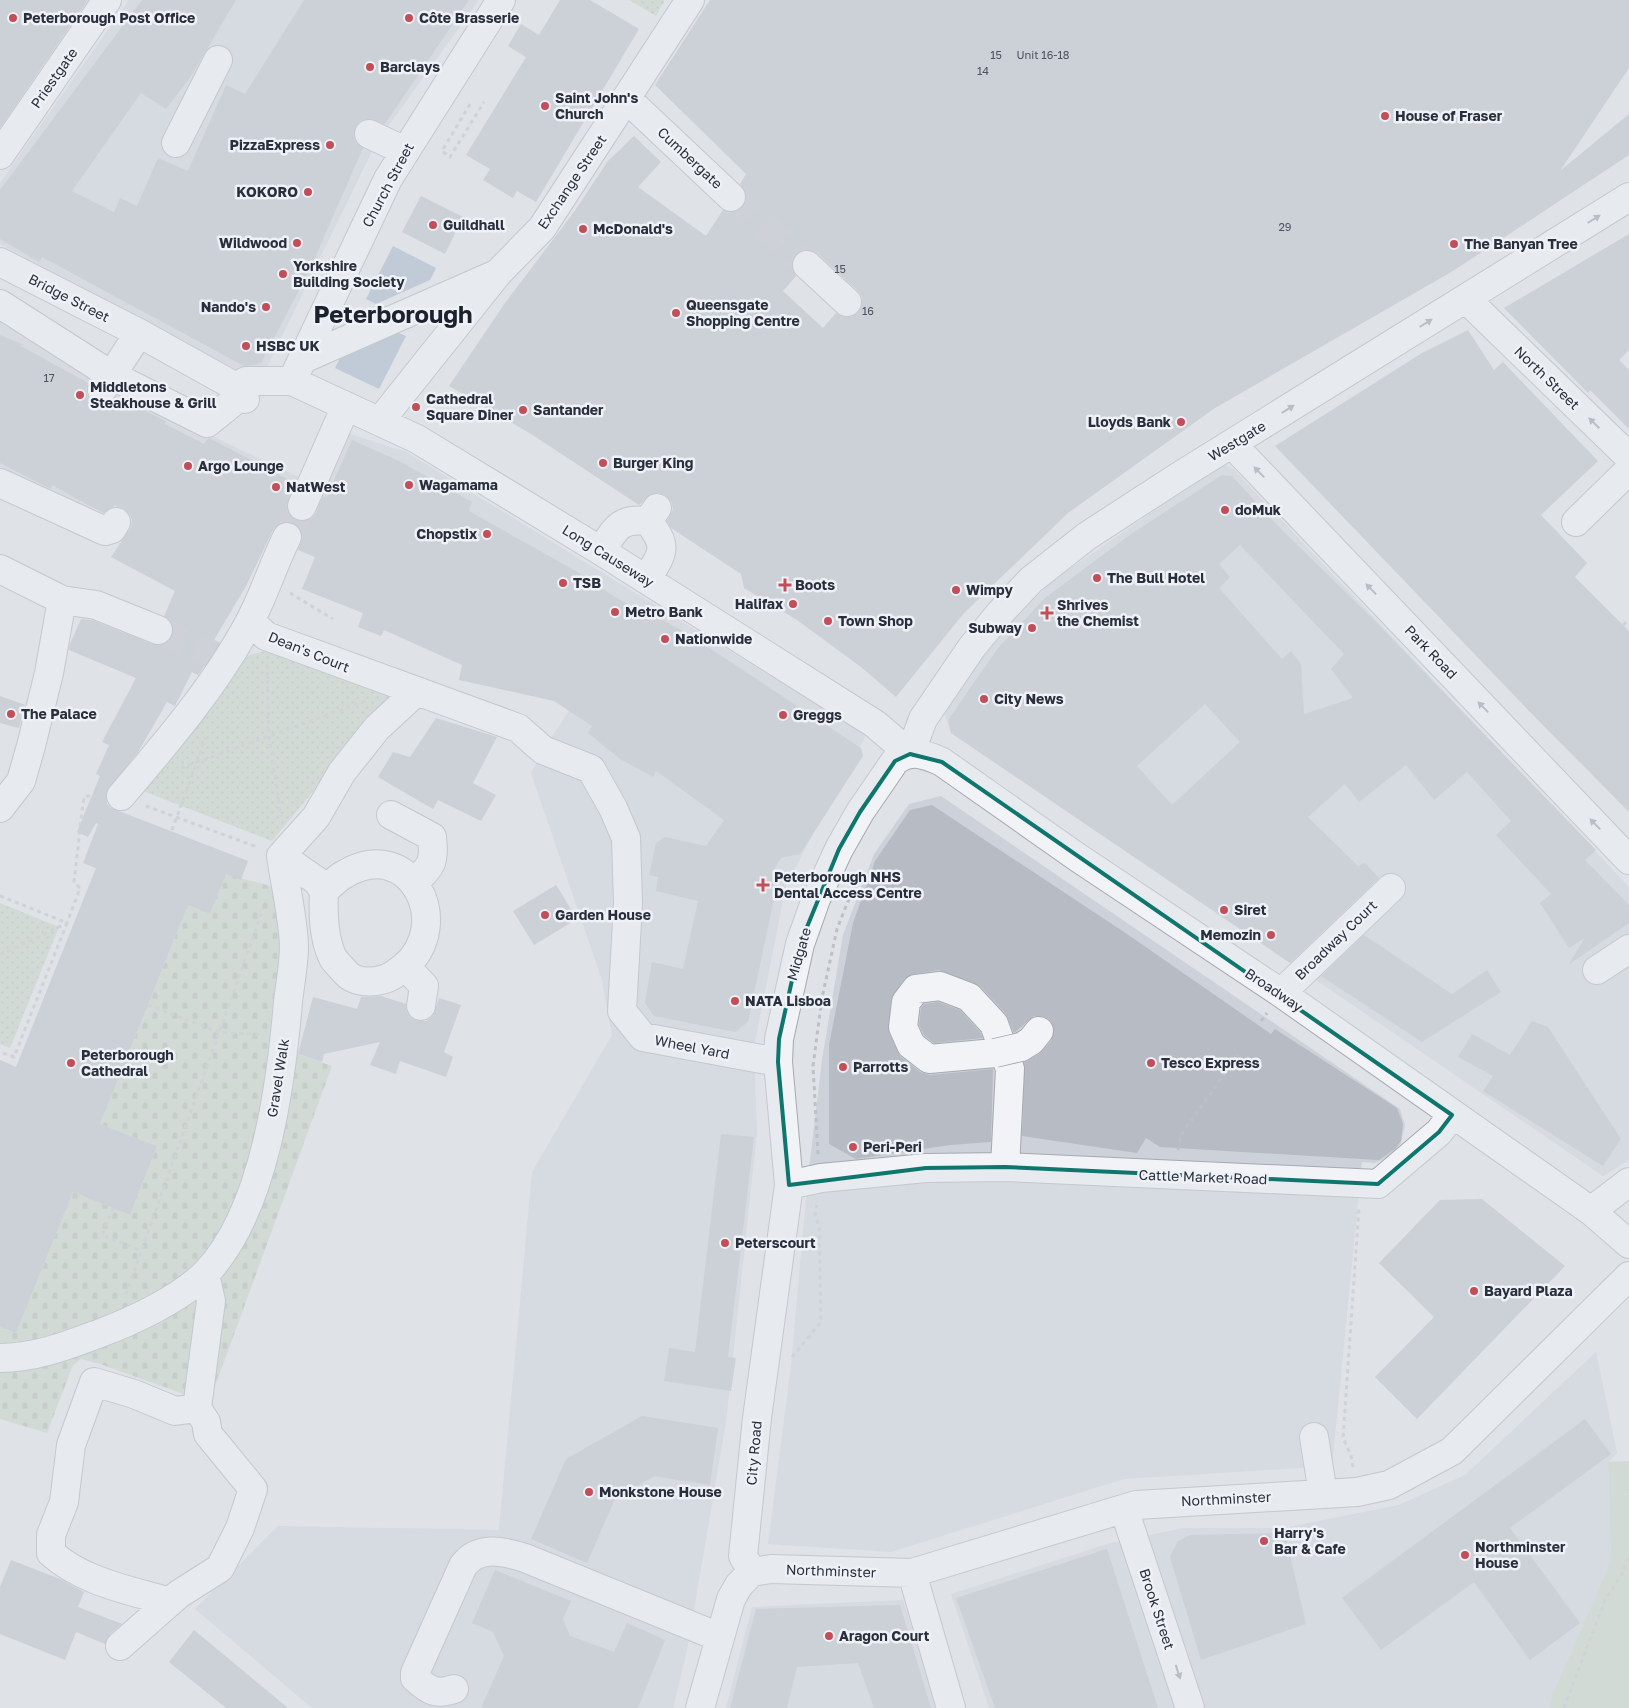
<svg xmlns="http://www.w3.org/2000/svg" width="1629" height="1708" font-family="'Golos Text',sans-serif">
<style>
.built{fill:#cdd1d9}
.grass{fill:url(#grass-dots)}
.cemetery{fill:url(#cemetery-stones)}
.park{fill:#c4d0c1}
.water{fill:#9daec4}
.building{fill:#b7bbc3;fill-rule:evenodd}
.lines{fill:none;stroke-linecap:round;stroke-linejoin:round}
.minor-tunnel{stroke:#bbbec5;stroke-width:28;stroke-dasharray:28 14;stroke-linecap:butt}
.minor-casing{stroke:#a5a9b1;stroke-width:30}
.path{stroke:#bdc0c6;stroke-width:3;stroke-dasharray:4 4;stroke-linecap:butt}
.minor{stroke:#f1f3f6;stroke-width:28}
.minor-bridge-casing{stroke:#a5a9b1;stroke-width:30;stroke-linecap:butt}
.minor-bridge{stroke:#f1f3f6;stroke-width:28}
.oneway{fill:#8d919a}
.marked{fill:none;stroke:#0f766e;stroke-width:4;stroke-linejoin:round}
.poi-dot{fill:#c24e5a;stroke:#eef1f5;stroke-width:2}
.labels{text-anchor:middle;stroke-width:5;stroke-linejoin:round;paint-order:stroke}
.number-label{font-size:11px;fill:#4c525e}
.poi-label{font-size:14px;font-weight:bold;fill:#292f3d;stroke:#eef1f5;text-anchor:start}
.street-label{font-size:14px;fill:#292f3d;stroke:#eef1f5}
.town-label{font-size:24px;font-weight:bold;fill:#1b212d;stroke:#eef1f5}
</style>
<defs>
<pattern id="grass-dots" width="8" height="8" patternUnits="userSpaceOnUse" patternTransform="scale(1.25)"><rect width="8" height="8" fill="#c4d0c1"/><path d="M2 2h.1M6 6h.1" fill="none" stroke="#a8b3a7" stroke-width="1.8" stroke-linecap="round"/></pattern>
<pattern id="cemetery-stones" width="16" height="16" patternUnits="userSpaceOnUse" patternTransform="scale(1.25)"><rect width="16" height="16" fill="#c4d0c1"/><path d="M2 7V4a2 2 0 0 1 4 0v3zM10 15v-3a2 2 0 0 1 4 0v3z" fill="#a8b3a7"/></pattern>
</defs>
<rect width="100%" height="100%" fill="#dfe2e7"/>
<path class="built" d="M129,0h350l-103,143 -111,228 -22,2 -243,-129v-61z
M0,317l222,124 94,44 28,-53 62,20 460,283 -80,150 -32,162 3,85 -31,290 -39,228 -14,58h-361l-117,-99 83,-83 221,4 33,-358 80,-137 -10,-55 -71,-207 12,-23 53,-80 -256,-143 -208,-93 -42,81 -90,-40z
M1222,464l11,5 396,418v273l-26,16 -653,-446 -6,-17 50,-72 57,-59z
M941,796l459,313 5,16 -4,18 -9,13 -17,7 -13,-1 -30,304 -208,13 -233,73 -123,-8 23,-178 17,-189 14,-117 21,-125 31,-81 35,-50z
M1596,1352l21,101 -9,9 3,99 -58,132 -4,15h-560l-38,-114 156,-50 77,-16h100l115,-23 66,-30z
M903,1600l35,108h-212l26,-101z"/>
<path class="grass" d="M629,0h36l-9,16z
M282,646l105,45 3,7 -118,143 -142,-55 85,-102 35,-29z
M0,903l59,24 -49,121 -10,-4z"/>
<path class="cemetery" d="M226,874c14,6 43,8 53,17 4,3 7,9 9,13l-8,137 17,13 35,12 -123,337 -109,-39 -19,-5 -8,6 -26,68 -47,-14v-92l16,6 57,-141 57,23 27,-69 -57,-22 88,-219 22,9z"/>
<path class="park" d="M1629,1461v247h-80l4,-15 58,-132 -3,-99z"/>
<path class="water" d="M393,246l43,22 -6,12 -54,24 -10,-5z
M396,332l10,4 -27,53 -44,-21 6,-12z"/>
<path class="building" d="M0,0h88l-88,128z
M142,0h94l-45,76 -25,33 -25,-16 -69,98 42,21 6,-14 17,8 21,-48 30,13 38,-86 19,9 59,-94h165l-84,124 -18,-5 -7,2 -5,6 -2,8 3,7 7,6 -53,121 -49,94 -6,2 -11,1 -202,-109 -3,5 -39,-23v-49z
M560,0h30l49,29 -103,173 -19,-11 -4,7 -30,-18 7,-11 -24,-14 60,-98 -18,-11 13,-22 18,11z
M710,0h919v68l-69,103 69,-57v41l-176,116 -238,137 -147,105 -104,100 -68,84 -35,-30 -64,-47 -53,-32 -3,-14 -70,-46 -4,-7 6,-12 -2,-8 -6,-6 -6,-2 -8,1 -12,11 -108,-71 -82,-48 56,-83 69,-91 34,-51 26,-25 27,26 -23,25 68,49 17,-26 12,2 8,-5 3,-6v-8l-6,-9 6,-10 -91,-89zM803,250h8l7,4 40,37 4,6v8l-4,8 -7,4h-7l-8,-4 -13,15 -40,-37 13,-15 -4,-7v-8l4,-7z
M421,196l42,21 -18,37 -43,-22z
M1629,234v116l-10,10 10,10v59l-39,-39 -2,3 -84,-85z
M1468,330l26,40 9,-8 95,99 -57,54 46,48 -12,14 54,54v181l-97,-98 -257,-268 147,-93z
M0,335l22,9 -1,2 67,37 -2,7 2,7 6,6 7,3 8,-2 7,-7 50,24 -1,3 39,20 5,-6 86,45 -9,24 3,8 7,5 7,2 8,-3 5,-6 7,-17 3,2 26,-58 47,21 73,41 -3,9 119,67 -1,2 67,40 2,-4 35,20 170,112 2,8 -63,98 -19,4 -9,15 4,16 -28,133 -13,10 -81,-16 -9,-13 7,-41 31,7 15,-68 -42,-10 2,-14 -9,-2 7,-32 9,-6 41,9 18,-26 -68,-49 -3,6 -33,-18 -32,-26 4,-7 -38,-25 -95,-21 3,-15 -78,-35 -3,6 -23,-9 5,-14 -61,-24 13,-32 -17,-7 5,-14 -3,-8 -7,-5 -8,-1 -6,2 -6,6 -27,56 -32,54 5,3 -10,16 -11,16 -6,-3 -17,34 -8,-4 -29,50 -32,41 1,11 4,4 137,53 -7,19 -15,-6 -16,40 -22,-9 -88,219 57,22 -27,69 -57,-23 -57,141 -16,-6v-267l16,7 80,-199 -13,-5 15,-39 -2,-1 -8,14 -11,-5 23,-56 -4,-2 13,-29 -7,-3 34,-64 -67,-28 1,-6 11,-25 11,1 60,24 8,1 7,-2 5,-7 1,-8 -2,-7 -7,-5 11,-25 -64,-34 19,-28 2,-8 -2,-6 -6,-6 -9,-3 -12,7 -51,-28 -1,4 -51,-26z
M1222,475l10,1 47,51 97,95 220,228 -11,10 44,45v18l-61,42 17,-27 -16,10 -29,-45 11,-9 -55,-59 15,-14 -44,-49 -33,28 -28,-35 -47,37 -14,-18 -37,33 50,49 7,-3 14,15 -89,85 -339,-230 -3,-13 50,-72 47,-50 86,-64zM1240,545l104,109 -13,15 22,29 -49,16 -3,-50 -10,-13 -9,8 -63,-71 11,-11 -11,-13zM1205,704l35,38 -68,63 -35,-39z
M0,696l25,9 -6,23 -19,-5z
M436,718l61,19 -24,46 23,12 -15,26 -43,-21 -5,9 -55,-32 15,-25 17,5z
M932,805l195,129 144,100 4,-5 122,79 6,16 -2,17 -6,8 -16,11 -219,-13 -14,-9 -9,15 -115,-17 2,-74 15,-8 12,-13 3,-8 -1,-8 -4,-6 -7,-3h-8l-20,17 -8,-19 -26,-28 -41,-16 -25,4 -10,5 -13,21 -2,33 12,24 19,15 10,3 63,-6 -2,73 -41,3 -94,14 -27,-15v-99l24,-122 22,-62 35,-51z
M556,885l21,34 -43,26 -21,-34z
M1364,935l88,59 35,-24 14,22 -79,50 -101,-66z
M381,996l25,8v7l5,7 8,3h7l7,-5 6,-18 22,7 -17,47 9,5 -7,20 -46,-16 -4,13 -26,-9 10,-23 -56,12 -2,8 -24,-8 15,-57 44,12 4,-12z
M938,1002l22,8 20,22 3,6 -49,5 -10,-8 -5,-10 2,-17 3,-4z
M1532,1021l16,6 73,112 -18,27 -120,-75 10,-15 -35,-19 14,-23 38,21z
M721,1134l33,3 -26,220 8,1 -5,33 -67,-10 5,-33 26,4z
M1482,1199l83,67 -148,153 -42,-42 59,-60 -55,-54 61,-63z
M642,1416l76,12 -8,57 -56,-9 -39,23 -28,64 -56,-24 35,-80z
M1585,1419l26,35 -101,74 70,95 -50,37 -56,-78 -93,68 -39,-52z
M1285,1533l21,91 -105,36 -31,-103 8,-16 12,-6z
M1107,1549l51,159h-163l-39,-110z
M11,1560l49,19 24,13 -6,15 44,17 -12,10 -5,10 -29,-12 -11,28 -65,-26v-47z
M495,1570l76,31 -8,18 7,17 44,16 13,-29 38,17 -27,68h-157l23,-52 -11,-24 -21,-9z
M900,1605l31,103h-57l-16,-45 -61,4 -10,41h-57l26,-99z
M194,1630l94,78h-62l-57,-46z"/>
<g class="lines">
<path class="minor-tunnel" d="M731,197l76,68
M287,537l15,-31
M158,630l60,27"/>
<defs>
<path id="minor" d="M627,99l104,98
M369,134l36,17
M176,143l42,-83
M0,155l107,-155
M0,262l139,71 97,54 2,11 7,1
M807,265l40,37
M1466,299l163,158
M0,304l111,71 96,48 31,-25
M303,359l191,-84
M292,381l96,-202 113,-179
M236,387l10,-6h46l125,58 184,112 274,173 35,30
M102,390l37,-57
M380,421l118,-148 44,-45 148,-228
M1232,444l397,416
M0,483l105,48 7,-2 4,-7
M302,506l44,-100
M1576,522l53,-52
M601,551c15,-23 18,-33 47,-30
M0,569l62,31
M647,579c16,-27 22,-31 1,-58l9,-13
M250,621l16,15 252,92 25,22 48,19 22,39 13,30 2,65 -6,108 21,26 135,25
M910,754l13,-35 49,-72 29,-35 30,-32 56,-44 94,-61 448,-278
M121,796c47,-55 95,-111 129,-175 14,-26 23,-56 37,-84
M0,808l21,-27 10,-35 18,-73 13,-73 34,5 62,25
M391,815l41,22c3,25 0,29 -18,45
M281,856l36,25 7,10c7,-6 13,-13 21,-17 65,-39 110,50 59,93 -8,6 -13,11 -23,13 -11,3 -27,2 -35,-7 -4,-5 -10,-10 -13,-15 -10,-20 -10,-46 -9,-67
M405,966l19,20 -3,20
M1597,970l32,-21
M1281,993l110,-105
M1021,1047l10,-6 8,-10
M995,1053l-66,6 -18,-14 -8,-18 3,-25 10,-13 24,-3 29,11 25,27 16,45 -5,98
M789,1185l32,-7 105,-10 79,-1 373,17 61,-52 13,-17
M1591,1211l38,-29
M0,1358c35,0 66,-12 98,-24 35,-13 82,-35 108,-61 59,-62 75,-189 82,-271 2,-18 6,-38 6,-56 -1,-30 -9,-61 -13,-90l35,-39 26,-45 35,-44 38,-35
M1314,1437l9,57
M1124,1509l66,199
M752,1572l-9,-16 14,-138 32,-233 -11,-123 1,-23 21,-95 16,-45 23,-50 21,-37 35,-51c16,-12 30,-7 47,1l135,95 204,136 310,218 38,33
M752,1572l19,-3 141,4 224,-68 221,-13 32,-7 63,-34 177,-175
M912,1573l39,135
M170,1602c-41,-12 -87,-20 -119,-49v-18l13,-33 7,-57 23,-63 40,12 41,17 22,-3
M120,1646l59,-52 41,-26 20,-40 13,-39 -45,-55 -2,-12 -9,-14 14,-107 -6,-27
M454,1689c-18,6 -25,2 -39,-11v-5l48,-107c15,-21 40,-15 62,-8l194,79
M700,1708l31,-109 8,-14 13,-13"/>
</defs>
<use href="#minor" class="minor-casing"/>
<path class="path" d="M470,104l-28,47 8,6 34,-55
M290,593l43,26
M1623,625l6,-5
M267,664l2,71 12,82
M181,768l185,-67
M146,806l111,41
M172,830l34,-93
M0,896l67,27 -53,134 -14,-5
M0,955l67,-32 13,-35 -6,-6 9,-79 2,-7h10
M148,1005l71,27 41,3
M1261,1021l6,-8
M1178,1150l3,-15 57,-80
M818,1154l-5,-88 9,-68 15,-69 17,-43
M113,1208l-11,27 40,16
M126,1294l137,-385
M792,1357l29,-35 -2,-94 -4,-14 2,-9
M1353,1467l-2,-12 -8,-17 16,-230
M1629,1489v2
M1564,1708l41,-108 18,-28 6,-18"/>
<use href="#minor" class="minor"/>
<defs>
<path id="minor-bridge" d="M995,1053l26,-6"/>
</defs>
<use href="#minor-bridge" class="minor-bridge-casing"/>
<use href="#minor-bridge" class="minor-bridge"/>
</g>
<defs><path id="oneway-solid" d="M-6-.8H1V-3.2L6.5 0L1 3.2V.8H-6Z" transform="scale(1.25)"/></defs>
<g class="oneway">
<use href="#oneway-solid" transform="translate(1594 219) rotate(-32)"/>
<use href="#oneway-solid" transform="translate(1426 323) rotate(-32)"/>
<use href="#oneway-solid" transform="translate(1288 409) rotate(-32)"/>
<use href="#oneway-solid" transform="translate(1594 423) rotate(-136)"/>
<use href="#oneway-solid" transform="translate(1259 472) rotate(-134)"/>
<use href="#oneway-solid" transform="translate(1371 589) rotate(-134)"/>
<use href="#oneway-solid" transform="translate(1483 707) rotate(-134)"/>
<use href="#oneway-solid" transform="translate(1595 824) rotate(-134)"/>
<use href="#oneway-solid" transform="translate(1178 1672) rotate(72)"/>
</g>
<path d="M0 0H1629V1708H0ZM910,754l32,8 510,353 -13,17 -61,52 -373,-17 -79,1 -137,17 -11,-123 1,-23 21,-95 39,-95 21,-37 35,-51z" fill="#dfe2e7" fill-opacity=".55" fill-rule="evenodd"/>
<path class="marked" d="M910,754l32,8 510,353 -13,17 -61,52 -373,-17 -79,1 -137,17 -11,-123 1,-23 21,-95 39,-95 21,-37 35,-51z"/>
<g class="poi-dot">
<circle cx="13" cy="18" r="5"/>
<circle cx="409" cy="18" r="5"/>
<circle cx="370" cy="67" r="5"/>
<circle cx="545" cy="106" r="5"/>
<circle cx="1385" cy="116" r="5"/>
<circle cx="330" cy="145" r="5"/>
<circle cx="308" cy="192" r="5"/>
<circle cx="433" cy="225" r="5"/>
<circle cx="583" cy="229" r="5"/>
<circle cx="297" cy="243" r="5"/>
<circle cx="1454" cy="244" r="5"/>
<circle cx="283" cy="274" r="5"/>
<circle cx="266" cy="307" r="5"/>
<circle cx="676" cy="313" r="5"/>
<circle cx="246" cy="346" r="5"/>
<circle cx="80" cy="395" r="5"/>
<circle cx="416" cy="407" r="5"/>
<circle cx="523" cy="410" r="5"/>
<circle cx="1181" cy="422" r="5"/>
<circle cx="603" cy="463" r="5"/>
<circle cx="188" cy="466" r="5"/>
<circle cx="409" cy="485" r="5"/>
<circle cx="276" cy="487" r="5"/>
<circle cx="1225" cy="510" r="5"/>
<circle cx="487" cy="534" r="5"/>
<circle cx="1097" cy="578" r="5"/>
<circle cx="563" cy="583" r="5"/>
<path d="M782.5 577.5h5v5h5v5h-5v5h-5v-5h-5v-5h5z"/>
<circle cx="956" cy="590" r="5"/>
<circle cx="793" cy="604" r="5"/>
<circle cx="615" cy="612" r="5"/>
<path d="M1044.5 605.5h5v5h5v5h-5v5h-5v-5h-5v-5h5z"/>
<circle cx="828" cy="621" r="5"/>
<circle cx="1032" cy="628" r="5"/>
<circle cx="665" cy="639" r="5"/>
<circle cx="984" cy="699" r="5"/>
<circle cx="11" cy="714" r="5"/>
<circle cx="783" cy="715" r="5"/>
<path d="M760.5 877.5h5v5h5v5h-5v5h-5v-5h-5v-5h5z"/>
<circle cx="1224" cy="910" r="5"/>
<circle cx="545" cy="915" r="5"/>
<circle cx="1271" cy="935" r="5"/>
<circle cx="735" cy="1001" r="5"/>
<circle cx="71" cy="1063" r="5"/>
<circle cx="1151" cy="1063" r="5"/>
<circle cx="843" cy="1067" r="5"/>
<circle cx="853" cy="1147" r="5"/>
<circle cx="725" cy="1243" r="5"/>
<circle cx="1474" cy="1291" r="5"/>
<circle cx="589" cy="1492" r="5"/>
<circle cx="1264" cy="1541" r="5"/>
<circle cx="1465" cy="1555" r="5"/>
<circle cx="829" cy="1636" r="5"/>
</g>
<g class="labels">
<g class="number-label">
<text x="996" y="59">15</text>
<text x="1043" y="59">Unit 16-18</text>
<text x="983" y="75">14</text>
<text x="1285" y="231">29</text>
<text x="840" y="273">15</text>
<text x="868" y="315">16</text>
<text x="49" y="382">17</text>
</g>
<g class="poi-label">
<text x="23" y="23">Peterborough Post Office</text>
<text x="419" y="23">Côte Brasserie</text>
<text x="380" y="72">Barclays</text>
<text x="555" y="103">Saint John's<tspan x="555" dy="16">Church</tspan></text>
<text x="1395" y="121">House of Fraser</text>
<text x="320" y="150" text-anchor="end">PizzaExpress</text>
<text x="298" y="197" text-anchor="end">KOKORO</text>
<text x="443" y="230">Guildhall</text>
<text x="593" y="234">McDonald's</text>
<text x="287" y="248" text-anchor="end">Wildwood</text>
<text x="1464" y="249">The Banyan Tree</text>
<text x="293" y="271">Yorkshire<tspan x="293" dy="16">Building Society</tspan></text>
<text x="686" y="310">Queensgate<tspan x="686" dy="16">Shopping Centre</tspan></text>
<text x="256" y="312" text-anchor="end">Nando's</text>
<text x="256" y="351">HSBC UK</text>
<text x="90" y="392">Middletons<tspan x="90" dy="16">Steakhouse &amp; Grill</tspan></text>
<text x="426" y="404">Cathedral<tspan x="426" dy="16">Square Diner</tspan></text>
<text x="533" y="415">Santander</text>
<text x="1171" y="427" text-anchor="end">Lloyds Bank</text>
<text x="613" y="468">Burger King</text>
<text x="198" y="471">Argo Lounge</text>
<text x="419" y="490">Wagamama</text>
<text x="286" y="492">NatWest</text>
<text x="1235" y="515">doMuk</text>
<text x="477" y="539" text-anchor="end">Chopstix</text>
<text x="1107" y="583">The Bull Hotel</text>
<text x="573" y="588">TSB</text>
<text x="795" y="590">Boots</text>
<text x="966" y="595">Wimpy</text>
<text x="783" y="609" text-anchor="end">Halifax</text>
<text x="1057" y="610">Shrives<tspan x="1057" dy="16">the Chemist</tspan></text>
<text x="625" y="617">Metro Bank</text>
<text x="838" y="626">Town Shop</text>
<text x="1022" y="633" text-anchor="end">Subway</text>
<text x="675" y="644">Nationwide</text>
<text x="994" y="704">City News</text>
<text x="21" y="719">The Palace</text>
<text x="793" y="720">Greggs</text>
<text x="774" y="882">Peterborough NHS<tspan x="774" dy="16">Dental Access Centre</tspan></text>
<text x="1234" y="915">Siret</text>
<text x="555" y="920">Garden House</text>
<text x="1261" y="940" text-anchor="end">Memozin</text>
<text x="745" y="1006">NATA Lisboa</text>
<text x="81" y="1060">Peterborough<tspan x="81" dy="16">Cathedral</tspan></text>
<text x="1161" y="1068">Tesco Express</text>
<text x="853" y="1072">Parrotts</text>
<text x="863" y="1152">Peri-Peri</text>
<text x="735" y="1248">Peterscourt</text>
<text x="1484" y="1296">Bayard Plaza</text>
<text x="599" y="1497">Monkstone House</text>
<text x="1274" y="1538">Harry's<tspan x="1274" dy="16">Bar &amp; Cafe</tspan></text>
<text x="1475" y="1552">Northminster<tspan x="1475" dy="16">House</tspan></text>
<text x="839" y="1641">Aragon Court</text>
</g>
<g class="street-label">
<text transform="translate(54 78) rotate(-55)" y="5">Priestgate</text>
<text transform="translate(690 158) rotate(43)" y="5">Cumbergate</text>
<text transform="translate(572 182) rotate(-56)" y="5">Exchange Street</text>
<text transform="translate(388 185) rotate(-62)" y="5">Church Street</text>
<text transform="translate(69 298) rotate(27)" y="5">Bridge Street</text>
<text transform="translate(1547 378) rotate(44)" y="5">North Street</text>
<text transform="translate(1237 441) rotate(-31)" y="5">Westgate</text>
<text transform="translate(608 556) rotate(32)" y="5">Long Causeway</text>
<text transform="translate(309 652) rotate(22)" y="5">Dean's Court</text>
<text transform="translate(1431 652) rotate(46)" y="5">Park Road</text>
<text transform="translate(1336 940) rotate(-44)" y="5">Broadway Court</text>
<text transform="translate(799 954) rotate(-74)" y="5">Midgate</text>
<text transform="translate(1274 990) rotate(34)" y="5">Broadway</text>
<text transform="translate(692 1047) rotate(11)" y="5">Wheel Yard</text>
<text transform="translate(278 1078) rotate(-81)" y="5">Gravel Walk</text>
<text transform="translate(1203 1177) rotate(2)" y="5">Cattle Market Road</text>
<text transform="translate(754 1453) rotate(-85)" y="5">City Road</text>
<text transform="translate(1226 1499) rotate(-3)" y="5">Northminster</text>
<text transform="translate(831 1571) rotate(2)" y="5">Northminster</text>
<text transform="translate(1157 1609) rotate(72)" y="5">Brook Street</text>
</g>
<g class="town-label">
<text x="393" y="323">Peterborough</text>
</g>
</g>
</svg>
